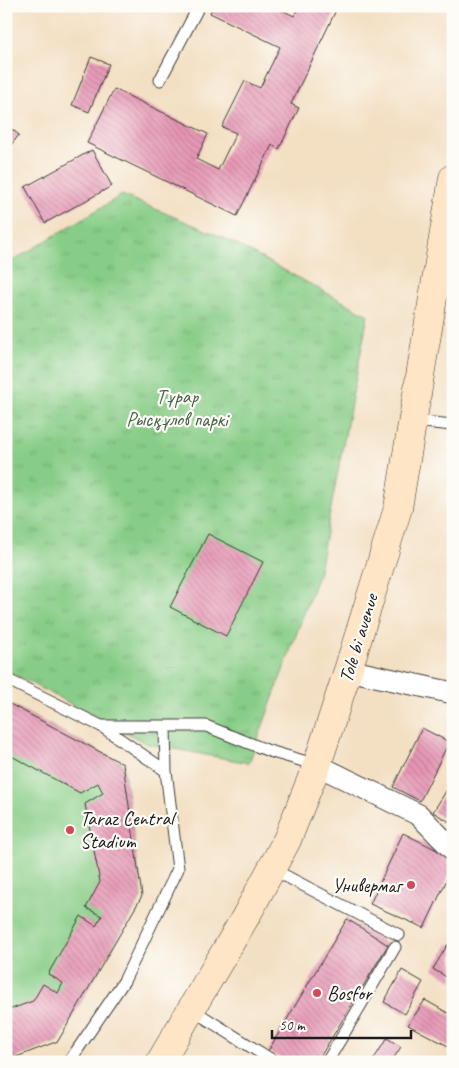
<svg xmlns="http://www.w3.org/2000/svg" width="459" height="1068" font-family="Caveat,sans-serif">
<style>
.green{fill:#88cd87;stroke:#527452}
.park{fill:url(#park-tufts);stroke:#527452}
.building{fill:url(#building-back-hatch)}
.lines{fill:none;stroke-linecap:round;stroke-linejoin:round}
.lane-casing{stroke:#3c3935;stroke-width:13}
.street-casing{stroke:#3c3935;stroke-width:23}
.secondary-casing{stroke:#3c3935;stroke-width:29}
.lane{stroke:#fff;stroke-width:11}
.street{stroke:#fff;stroke-width:21}
.secondary{stroke:#fde5c5;stroke-width:28}
.poi-dot{fill:#d1495b;stroke:#fdfcf7;stroke-width:2}
.labels{text-anchor:middle;stroke-width:4.5;stroke-linejoin:round;paint-order:stroke}
.park-label{font-size:20px;fill:#476347;stroke:#fdfcf7}
.street-label{font-size:20px;fill:#1c1c1c;stroke:#fdfcf7}
.poi-label{font-size:20px;fill:#1c1c1c;stroke:#fdfcf7;text-anchor:start}
</style>
<defs>
<pattern id="park-tufts" width="24" height="20" patternUnits="userSpaceOnUse" patternTransform="scale(1.25)"><rect width="24" height="20" fill="#88cd87"/><path d="M3 7l-1-3M5 7V3M7 7l1-3M15 17l-1-3M17 17v-4M19 17l1-3" fill="none" stroke="#75af74"/></pattern>
<pattern id="building-back-hatch" width="6" height="6" patternUnits="userSpaceOnUse" patternTransform="scale(1.25)"><rect width="6" height="6" fill="#e796b5"/><path d="M-1 5l2 2M0 0l6 6M5-1l2 2" fill="none" stroke="#ba7a92"/></pattern>
</defs>
<rect width="100%" height="100%" fill="#fdfcf7"/>
<filter id="ink" filterUnits="userSpaceOnUse"><feTurbulence type="fractalNoise" baseFrequency=".02" numOctaves="2"/><feDisplacementMap in="SourceGraphic" scale="10" xChannelSelector="R" yChannelSelector="G"/><feConvolveMatrix kernelMatrix="1 2 1 2 8 2 1 2 1" color-interpolation-filters="sRGB"/></filter>
<filter id="wash" filterUnits="userSpaceOnUse"><feTurbulence type="fractalNoise" baseFrequency=".0096" numOctaves="4" result="noise"/><feDisplacementMap in="SourceGraphic" scale="20" xChannelSelector="R" yChannelSelector="G"/><feGaussianBlur stdDeviation="1.12" result="paint"/><feColorMatrix in="noise" values="0 0 0 0 0 0 0 0 0 0 0 0 0 0 0 0 0 1.4 0 .05"/><feComposite in="paint" operator="in"/></filter>
<g filter="url(#wash)">
<rect width="100%" height="100%" fill="#f3dfc2"/>
<path class="green" d="M6,702l117,62 19,132 -84,145 -52,20z"/>
<path class="park" d="M122,195l100,42 146,78 -50,260 -69,188 -101,-19 -142,-74v-408l3,1z"/>
<g id="blocks">
<path class="building" d="M213,6h61l20,10 5,-10h39l-47,98 8,4 -20,41 -7,-4 -35,71 -150,-73 27,-54 94,45 -12,25 22,11 18,-37 -14,-6 23,-46 15,7 20,-41 -70,-34z
M91,57l18,7 -20,48 -17,-7z
M8,126l11,9 -13,16v-23z
M92,150l20,36 -67,37 -20,-36z
M208,534l55,28 -37,74 -56,-29z
M6,702l117,62 19,132 -84,145 -52,20v-50l27,-10 10,-17 15,9 5,-10 -15,-9 33,-58 15,10 6,-10 -16,-8 14,-26 -15,-78 18,-11 -5,-10 -18,10 -74,-40z
M422,728l27,14 -29,59 -27,-14z
M448,788l5,2v34l-20,-12z
M403,833l50,25v9l-29,61 -54,-24z
M347,919l41,26 -71,117h-31l-18,-11z
M448,944l5,3v34l-20,-12z
M402,970l21,12 -18,32 -21,-12z
M425,1000l28,16v26l-3,5 -42,-22z
M387,1038l14,9 -10,15h-19z"/>
</g>
</g>
<g filter="url(#ink)">
<use href="#blocks" fill-opacity="0" stroke="#3c3935" stroke-width="1"/>
<g class="lines">
<defs>
<path id="lane" d="M160,80l39,-74
M413,421l40,4
M6,679l95,47 65,45 12,98 -54,112 -55,81
M101,726h105l63,25 48,14
M165,727l1,44
M272,869l127,66
M191,1009l84,53
M327,1062l68,-115"/>
<path id="street" d="M348,670l105,23
M317,765l102,50 34,35"/>
<path id="secondary" d="M160,1062l86,-146 41,-76 30,-75 31,-95 50,-162 55,-330"/>
</defs>
<use href="#lane" class="lane-casing"/>
<use href="#street" class="street-casing"/>
<use href="#secondary" class="secondary-casing"/>
<use href="#lane" class="lane"/>
<use href="#street" class="street"/>
<use href="#secondary" class="secondary"/>
</g>
</g>
<g class="poi-dot">
<circle cx="70" cy="830" r="5"/>
<circle cx="411" cy="885" r="5"/>
<circle cx="317" cy="993" r="5"/>
</g>
<g class="labels">
<g class="park-label">
<text x="177" y="403">Тұрар<tspan x="177" dy="23">Рысқұлов паркі</tspan></text>
</g>
<g class="street-label">
<text transform="translate(358 638) rotate(-73)" y="7">Tole bi avenue</text>
</g>
<g class="poi-label">
<text x="80" y="825">Taraz Central<tspan x="80" dy="23">Stadium</tspan></text>
<text x="401" y="892" text-anchor="end">Универмаг</text>
<text x="327" y="1000">Bosfor</text>
</g>
</g>
<rect width="459" height="1068" fill="none" stroke="#fdfcf7" stroke-width="25"/>
<path d="M272 1030v8h139v-8" fill="none" stroke="#1c1c1c" stroke-width="2.5"/>
<text x="279" y="1030" font-size="15" fill="#1c1c1c" stroke="#fdfcf7" stroke-width="4" paint-order="stroke">50 m</text>
</svg>
